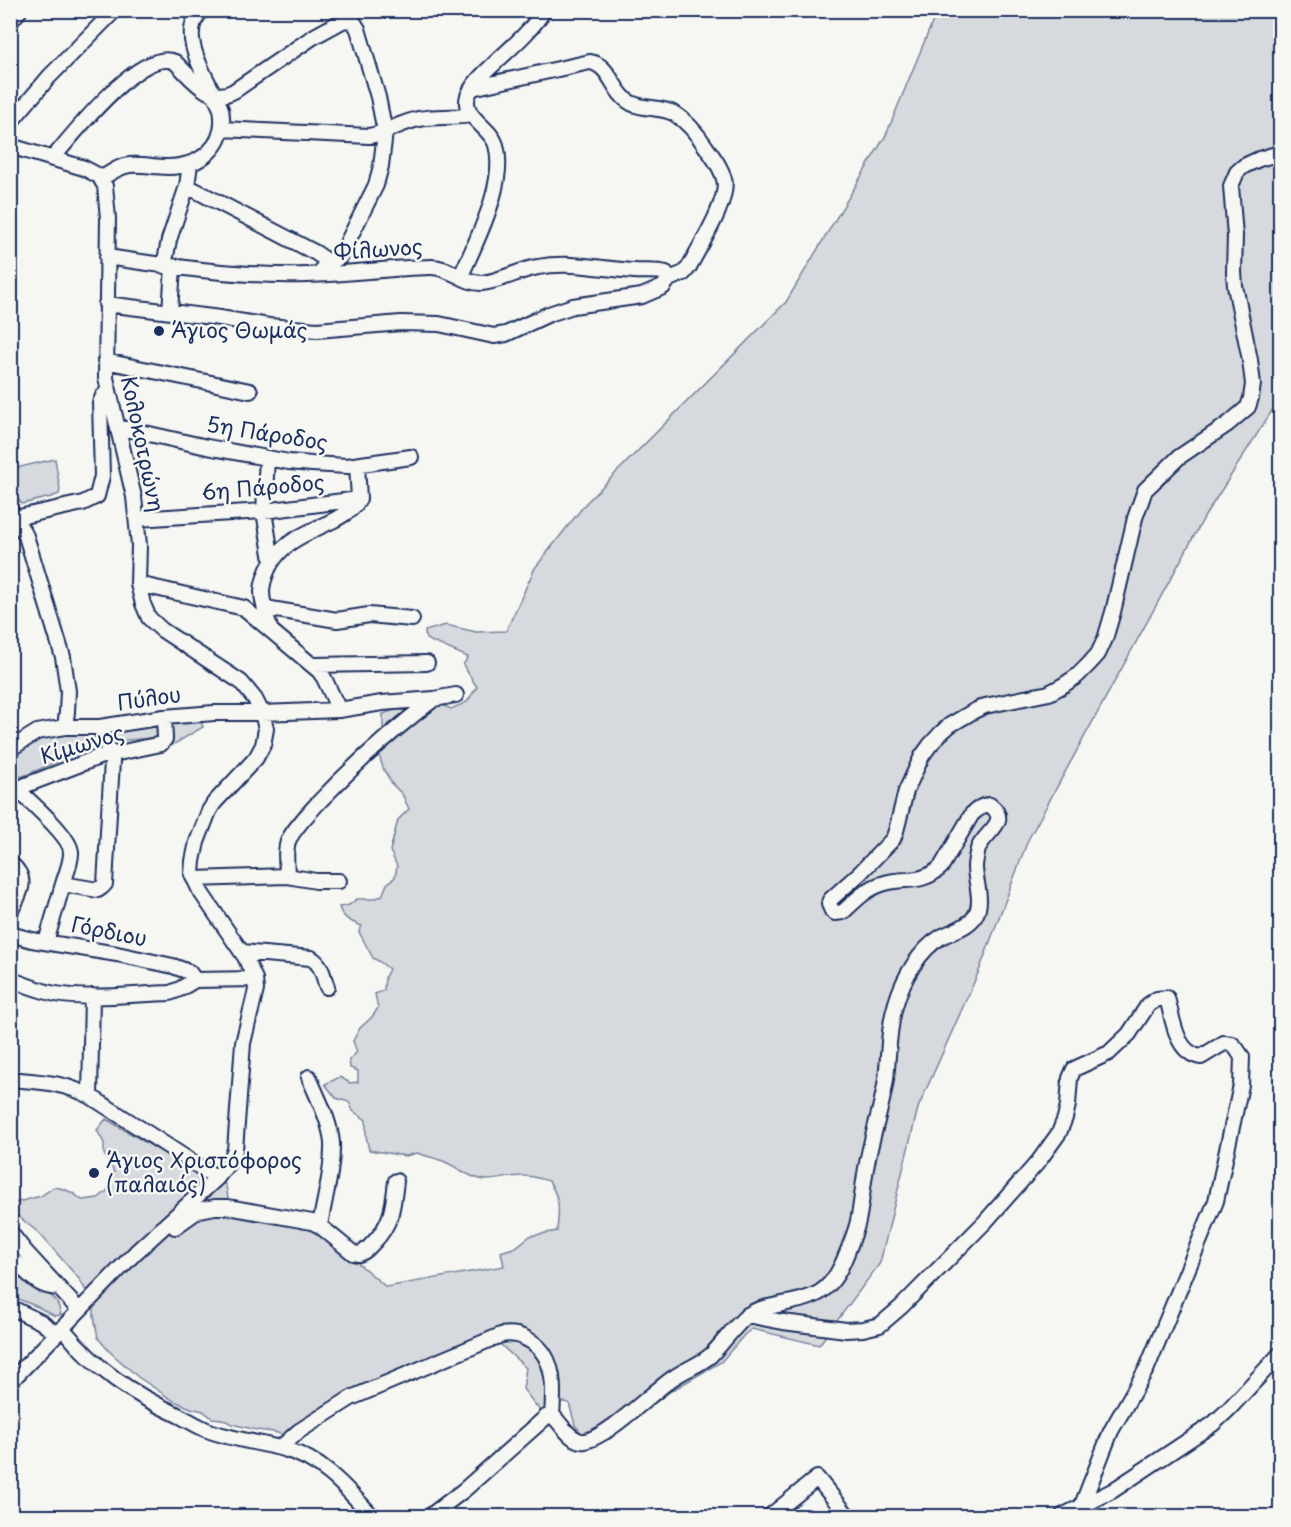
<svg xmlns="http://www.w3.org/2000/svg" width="1291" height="1527" font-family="'Playpen Sans',sans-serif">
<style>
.green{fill:#d6d9dd;stroke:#78849e;stroke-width:1.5}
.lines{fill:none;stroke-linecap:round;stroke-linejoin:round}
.minor-casing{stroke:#1b2f5e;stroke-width:18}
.minor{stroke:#f6f6f2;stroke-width:14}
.poi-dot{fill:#1b2f5e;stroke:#f6f6f2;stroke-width:2}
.labels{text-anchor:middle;stroke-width:5;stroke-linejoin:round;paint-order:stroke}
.street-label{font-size:21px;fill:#1b2f5e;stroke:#f6f6f2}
.poi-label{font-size:21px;fill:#1b2f5e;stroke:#f6f6f2;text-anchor:start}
</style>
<rect width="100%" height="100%" fill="#f6f6f2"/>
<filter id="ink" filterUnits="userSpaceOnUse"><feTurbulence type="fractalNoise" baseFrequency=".0167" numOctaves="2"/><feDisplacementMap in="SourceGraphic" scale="12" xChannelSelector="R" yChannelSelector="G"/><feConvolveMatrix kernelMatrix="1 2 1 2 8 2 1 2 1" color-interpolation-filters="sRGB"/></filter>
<g filter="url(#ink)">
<path class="green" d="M937,11h343v387l-75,118 -177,324 -49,131 -61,137 -38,155 -61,82 -67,-16 -7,5 -24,28 -50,29 -37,27 -24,21 -15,2 -12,-6 -8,-10 -6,-22 -6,-1h-11l-11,10 -18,-23 3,-21 -37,-34 -166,76 -24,12 -12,14 -13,-4 -17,-2 -25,-6 -10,-5 -10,-1 -9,-7 -12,-3 -17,-7 -36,-24 -29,-26 -11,-13 -4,-22v-10l-14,-26 -40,-46 -22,-18 -7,2 -1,-14 31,-8 13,-9c12,2 19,5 28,13l16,-2 9,-7 3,-5 4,-14 -10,-18v-11l-7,-13 9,-11 61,36 55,25 4,6 3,17 17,13 37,8 18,1 13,6 24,15 48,41 118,-21 -3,-14 15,-5 14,-11 27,-5c2,-22 4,-30 -8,-50 -8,-2 -16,-5 -24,-5 -12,-1 -25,4 -38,4 -18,-1 -31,-15 -47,-20 -8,-3 -15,-4 -23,-7l-11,3 -37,-6 -3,-14v-16l-13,-9 -4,-9 -13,-4 -11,-14 15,-7 10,6 8,-1v-11l-8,-3 -1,-8 8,-8 -4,-11 7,-13 12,-11 6,-9 -3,-14 9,-4 1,-13 4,-8 -9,-7 -7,-4 -14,-26 3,-6c-11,-4 -20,-8 -23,-19l10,-2 8,-6h15l10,-3 5,-12 8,-7 2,-11 -7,-15 8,-31 11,-11 -7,-15 -10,-10 -9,-16 -4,-13 4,-15v-26l11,-4 39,-9 18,8 16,-7 10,-15 -14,-22 5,-8 -42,-18 -1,-8 21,-6 30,7 30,-1 29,-63 51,-65 200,-201 100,-167z
M55,459l5,30 -1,5 -8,3 -29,7 -11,-13v-22z
M199,715l4,12 -32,19 -1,-28z
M160,718l1,19 -44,4 -3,-1 -4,-13z
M90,730l4,2 5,9 -2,4 -76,32 -10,-11 -1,-10 30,-18z
M10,1254l24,29 3,9c16,1 21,8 24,23l-6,1 -17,-9 -27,-11z"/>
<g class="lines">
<defs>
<path id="minor" d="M10,22l10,-12
M472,88l118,-26c21,3 23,32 41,41 13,7 30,3 44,11 13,8 23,21 31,33 7,10 15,20 18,32 6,21 -25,68 -35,88l-5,6 -15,6
M10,123l39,-46 66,-67
M222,129l147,7c18,-3 32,-14 50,-17 17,-3 35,-1 52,-4
M10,146l74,22 15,8 6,10 3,32 -2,160 28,119 5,48 -1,39 5,20 6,14 13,12 79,52 14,17 7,14 4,16 -3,16 -7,13 -42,45 -5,8 -12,31 -4,19 -1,13 8,17 45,66 10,22 1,11 -13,53 -8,107 -6,12 -12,16 -81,74 -126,130
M52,159c20,-23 89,-113 123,-97 16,15 34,43 59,29l79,-54 31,-17 9,1 5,8 20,68 7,35 -4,34 -5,19 -36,72 -7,4 -7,-1
M101,179c9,-6 18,-13 29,-14 12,-1 25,2 37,2 34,0 61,-22 54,-58 -10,-26 -48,-75 -18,-99
M187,186l129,67 10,7 -3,8
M164,266l5,-26 18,-54 3,-22
M461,276c15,-35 46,-93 35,-131 -5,-18 -35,-28 -28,-49 5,-14 19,-25 29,-35 17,-16 35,-31 47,-51
M106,304l114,14 49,8 48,4 84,-7 38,1 55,12 12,-2 43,-20 24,-8 69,-10 21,-9 6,-8 -3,-6c-11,-3 -22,-1 -32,-2 -32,-2 -64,-10 -96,-4 -19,3 -37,14 -56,16 -17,1 -33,-17 -52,-16 -41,1 -82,7 -123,8 -66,2 -134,-8 -200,-18
M170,312l3,-45
M105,361l145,30
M118,427l89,20 82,15 23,2 35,2 64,-9
M267,458l-3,53 8,50
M10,510l16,26 37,121 5,34 -1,21 -2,15
M10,519l73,-16 14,-7 5,-20 -2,-73 3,-7 5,-5
M137,519l127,-8 95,-12 -2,-34
M138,584l106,24 75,63 5,7 15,32
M265,608l72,12 32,-5 43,4
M270,628c-3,-11 -8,-25 -8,-36 0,-8 3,-16 6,-23 13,-28 40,-36 66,-49 9,-5 20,-11 25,-21
M314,665l113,-2
M10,749l27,-17 28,-5h35l64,-10 50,-4h48l77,-3 43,-7 52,-4 22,-4
M17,789c12,12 55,48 54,64 0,10 -5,21 -8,31
M10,793l16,-8 73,-28 62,-13 4,-5 -1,-22
M10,863c20,16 10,31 0,49
M287,876c0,-12 -3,-26 2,-37 7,-13 19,-25 29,-36 36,-38 75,-73 116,-104
M194,879l93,-3 29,5h23
M10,934l22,6 85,14 56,12 16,6 6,8 60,-1
M46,942l17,-58 35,6 4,-3 3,-3 7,-123 -2,-7 -10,-27
M242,952l69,6c11,6 12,18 16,29
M10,979c15,6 30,12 46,15 33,6 79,0 114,-1l10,-4 15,-9
M309,1077c8,20 21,43 23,66 1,28 -8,56 -12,83
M10,1079c31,3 52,3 80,17l127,82
M90,1096l2,-100
M175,1227l24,-17 16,-3h13l84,15 8,4 33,27 6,1c7,-2 10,-7 15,-12 18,-19 19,-35 22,-61
M10,1232l14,18 55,60
M10,1258c20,14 22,28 49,30
M10,1307l31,15 16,12
M747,1315l36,7 63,8 17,-1 17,-4 21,-18 84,-85 53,-60 21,-29 6,-15 3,-13 2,-27 4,-9 35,-16 20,-19 19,-29 9,-6 10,-1c6,20 8,55 34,59l23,-14 8,1 4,4 6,9 -1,28 -25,116 -69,167 -36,63 -29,74
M63,1329c35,42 66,63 115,86 10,5 19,11 29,15 26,10 53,12 80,20 36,10 61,40 85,66
M280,1448l19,-17 52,-33 150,-63c12,-2 20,0 31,7 24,16 22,48 20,74
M430,1516l34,-26 82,-73 6,-1 2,1c8,8 18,26 31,24 24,-5 66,-48 88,-63 12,-9 27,-13 38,-23 13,-13 23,-29 37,-40 8,-6 16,-7 25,-9 37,-8 55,-8 71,-46 5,-12 11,-26 14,-39 4,-19 5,-39 9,-58 5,-28 15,-55 19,-84 3,-25 2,-51 10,-76 7,-24 23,-53 45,-66 11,-6 28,-10 34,-21 9,-15 0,-34 0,-49 0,-6 2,-13 3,-18 6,-17 34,-27 12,-44 -8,0 -12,4 -18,9l-31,53c-21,19 -36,9 -59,17 -15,4 -28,18 -39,28l-8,1 -3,-2 -3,-7 1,-4 30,-27 33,-34 3,-8 10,-40 16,-35 8,-11 11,-12 9,-8 24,-14 11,-5 64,-13 13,-7 15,-10 12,-12 9,-10 7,-15 8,-27 22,-94 10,-28 34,-33 49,-33 20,-17 3,-9 2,-14 -3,-24 -15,-74 -1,-14 1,-36 -4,-50 6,-14 7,-6 15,-7 21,-6
M770,1516l47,-38 31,38
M1062,1516l50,-25 101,-67 16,-15 51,-55"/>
</defs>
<use href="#minor" class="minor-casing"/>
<use href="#minor" class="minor"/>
</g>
</g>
<g class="poi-dot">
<circle cx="159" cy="331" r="6"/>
<circle cx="94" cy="1173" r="6"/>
</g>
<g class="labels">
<g class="street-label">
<text transform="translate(378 250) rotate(-4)" y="7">Φίλωνος</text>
<text transform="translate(267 434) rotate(9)" y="7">5η Πάροδος</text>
<text transform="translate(142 444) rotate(78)" y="7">Κολοκοτρώνη</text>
<text transform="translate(263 488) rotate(-5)" y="7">6η Πάροδος</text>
<text transform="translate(149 699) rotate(-8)" y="7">Πύλου</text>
<text transform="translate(82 745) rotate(-17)" y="7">Κίμωνος</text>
<text transform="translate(109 932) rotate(11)" y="7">Γόρδιου</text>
</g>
<g class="poi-label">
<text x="171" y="338">Άγιος Θωμάς</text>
<text x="106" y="1168">Άγιος Χριστόφορος<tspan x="106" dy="24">(παλαιός)</tspan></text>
</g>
</g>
<rect width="1291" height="1527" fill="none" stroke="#f6f6f2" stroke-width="36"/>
<rect x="18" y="18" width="1255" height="1491" fill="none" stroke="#1b2f5e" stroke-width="2" filter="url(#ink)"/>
</svg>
